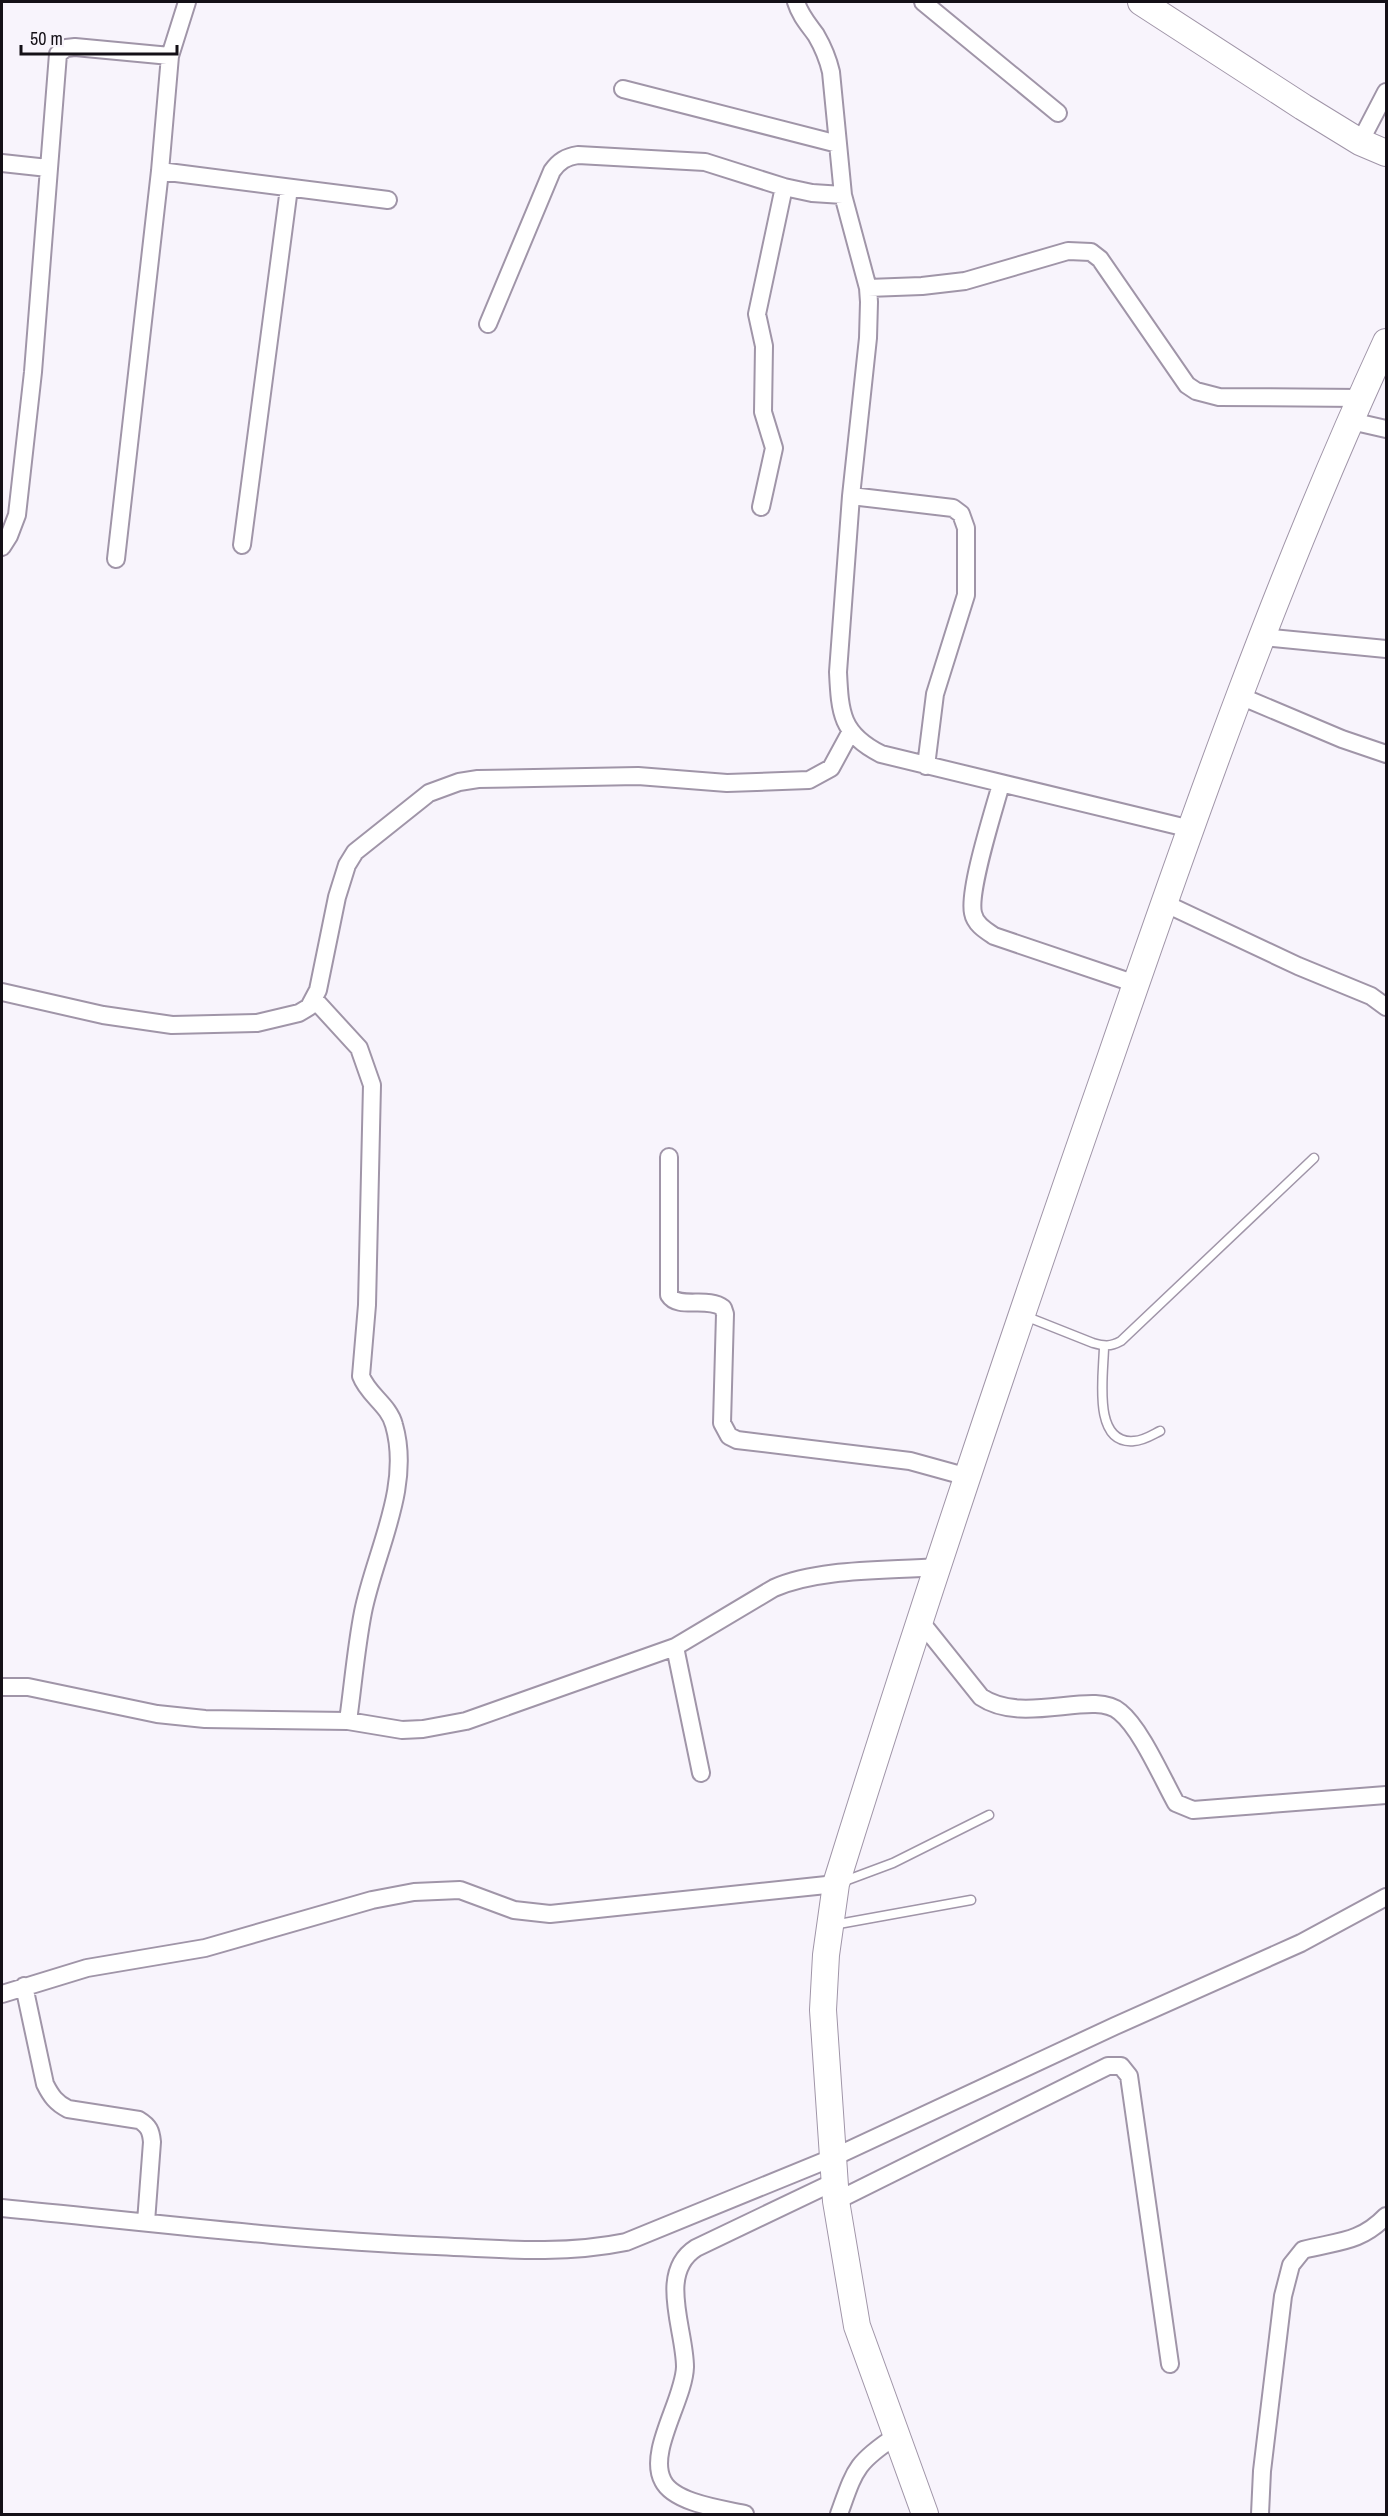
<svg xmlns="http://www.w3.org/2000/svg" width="1388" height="2516" font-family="'Archivo Narrow',sans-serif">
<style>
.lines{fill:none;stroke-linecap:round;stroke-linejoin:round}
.lane-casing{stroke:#a095a8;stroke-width:11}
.street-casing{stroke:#a095a8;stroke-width:20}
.primary-casing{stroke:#a095a8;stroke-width:28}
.lane{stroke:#fff;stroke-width:8}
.street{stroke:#fff;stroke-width:16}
.primary{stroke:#fff;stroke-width:26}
</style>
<rect width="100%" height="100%" fill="#f8f4fc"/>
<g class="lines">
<defs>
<path id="lane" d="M1025,1316l68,27c11,3 17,4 28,-2l193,-183
M1104,1346c0,26 -13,99 30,95 9,0 18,-6 26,-10
M842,1882l51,-19 96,-48
M833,1925l138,-25"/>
<path id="street" d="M796,2c4,13 12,22 20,33 7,12 12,24 15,37l12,123 25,93 1,14 -1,36 -17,158 -13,176c2,41 3,62 43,82l310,75
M923,2l135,111
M623,89l215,55
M1360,142l26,-50
M2,163l46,5
M160,171l228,29
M868,288l54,-2 43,-5 103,-30 23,1 9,7 87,126 9,6 23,6 142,1
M488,324l64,-153c7,-10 14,-14 26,-16l127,7 79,25 28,6 31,2
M1351,421l35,8
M851,496l102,12 8,6 5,14v67l-31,99 -9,72
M761,507l13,-59 -11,-36 1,-66 -7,-32 27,-127
M242,545l47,-357
M2,547l7,-11 8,-21 16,-143 25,-318 8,-6 9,-1 95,9
M116,559l44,-388 10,-115 17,-54
M1262,637l124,12
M1240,696l102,43 44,15
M1001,784c-7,26 -33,106 -28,129 2,11 12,17 21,23l142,48
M1164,903l134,63 73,30 15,11
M2,992l101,23 69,10 85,-2 42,-10 10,-6 9,-17 19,-93 10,-32 8,-13 74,-59 30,-11 19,-3 160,-3 89,7 82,-3 22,-12 19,-35
M315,1000l44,48 13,37 -5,220 -6,71c7,19 28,29 33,49 18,62 -19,127 -31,187 -7,36 -10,73 -15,109
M669,1157v138c9,15 39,1 54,13l2,6 -3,109 7,13 8,4 173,21 58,16
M921,1622l60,75c43,29 113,-8 139,15 21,17 42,66 56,91l17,7 193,-15
M675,1647l26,126
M2,1687h26l129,27 48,5 143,2 54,9 21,-1 43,-8 209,-74 99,-59c46,-20 113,-17 164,-21
M24,1986l21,98c6,12 11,19 23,25l71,11c10,6 12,11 13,22l-6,80
M2,1994l85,-26 118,-20 167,-48 42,-8 46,-2 54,20 36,4 286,-30
M836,2201l272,-135h13l8,10 41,288
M2,2208c144,14 289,32 434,38 64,3 127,9 190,-4l206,-84 283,-132 186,-83 85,-46
M745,2514c-23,-5 -71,-11 -82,-33 -16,-29 21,-81 22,-114 0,-38 -28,-94 11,-119l138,-66
M839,2514c16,-44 16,-51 57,-78
M1260,2514l2,-43 21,-175 8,-31 12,-15c34,-9 57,-7 83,-34"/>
<path id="primary" d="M1141,2l162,105 57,35 26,11
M925,2514l-68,-188 -21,-125 -13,-191 3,-55 10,-71c86,-277 179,-553 275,-828 83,-241 168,-482 275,-714"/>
</defs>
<use href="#lane" class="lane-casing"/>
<use href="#street" class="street-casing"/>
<use href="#primary" class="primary-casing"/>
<use href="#lane" class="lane"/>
<use href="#street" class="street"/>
<use href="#primary" class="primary"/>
</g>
<rect width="1388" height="2516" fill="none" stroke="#141017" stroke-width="6"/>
<path d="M21 45v9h156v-9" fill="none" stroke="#141017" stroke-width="3"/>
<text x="30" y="45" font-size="18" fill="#141017" stroke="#f8f4fc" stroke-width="4.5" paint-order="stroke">50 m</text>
</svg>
